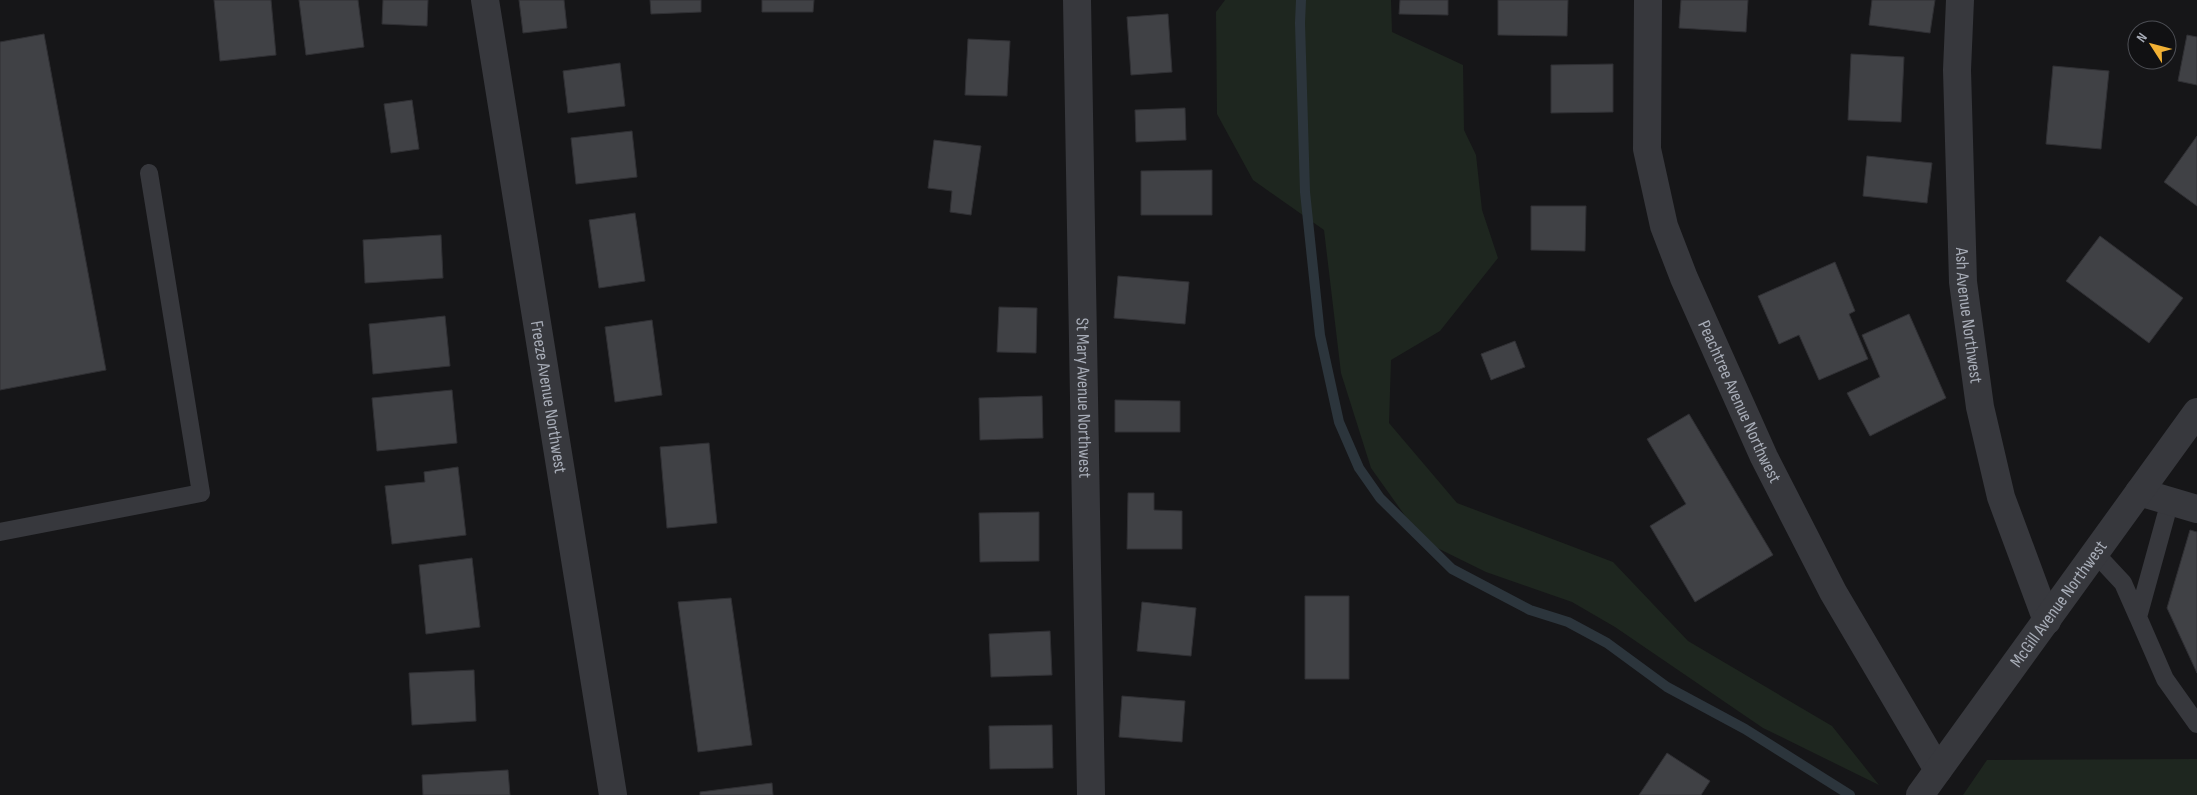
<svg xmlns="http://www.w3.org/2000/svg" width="2197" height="795" font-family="'Sofia Sans Condensed',sans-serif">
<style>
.green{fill:#1e261f}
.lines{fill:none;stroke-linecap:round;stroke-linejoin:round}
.stream{stroke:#2c353c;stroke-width:10}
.building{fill:#404145;stroke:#303034}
.service{stroke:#37383d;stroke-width:18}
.minor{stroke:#37383d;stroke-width:28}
.tertiary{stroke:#37383d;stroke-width:28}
.labels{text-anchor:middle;stroke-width:4.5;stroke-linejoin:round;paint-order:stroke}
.street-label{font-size:18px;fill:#a8adb8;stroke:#111113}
</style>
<rect width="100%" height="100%" fill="#161618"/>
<path class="green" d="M1225,0h166l1,32 71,33 1,65 12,25 6,55 16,48 -58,73 -49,29 -2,63 68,80 156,59 75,79 144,85 47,59 -116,-57 -148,-101 -43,-25 -86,-30 -63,-31 -52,-73 -30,-95 -17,-143 -71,-50 -36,-66 -1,-102z
M2197,759v36h-234l24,-35z"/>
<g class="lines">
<path class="stream" d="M1301,0l-1,23 5,169 15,143 19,87 20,46 21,30 72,71 78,41 38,12 39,21 60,44 78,42 105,66"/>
</g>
<path class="building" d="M214,0h57l5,55 -56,6z
M299,0h59l6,47 -58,8z
M383,0h45l-1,26 -45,-2z
M519,0h45l3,28 -44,5z
M650,0h51v12l-50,2z
M762,0h52l-1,12h-51z
M1400,0h48v15l-49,-1z
M1498,0h70l-1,36 -69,-1z
M1681,0h67l-2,32 -67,-4z
M1872,0h63l-5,33 -61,-8z
M1168,14l4,58 -41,3 -4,-58z
M44,34l62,336 -106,20v-348z
M2187,35l10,2v48l-19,-4z
M968,39l42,2 -3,55 -42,-1z
M1851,54l53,3 -3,65 -53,-2z
M620,63l5,43 -57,7 -5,-42z
M1613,64v48l-62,1v-48z
M2053,66l56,5 -8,78 -55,-5z
M412,100l7,49 -28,4 -7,-49z
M1185,108l1,32 -50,2 -1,-32z
M632,131l5,46 -61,7 -5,-46z
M2197,136v70l-33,-24z
M934,140l47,6 -10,69 -21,-3 2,-21 -24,-3z
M1867,156l65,7 -5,40 -64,-7z
M1212,170v45h-71v-44z
M1531,206h55l-1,45 -54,-1z
M635,213l10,68 -46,7 -10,-68z
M441,235l2,43 -78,5 -2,-43z
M2100,236l83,62 -34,45 -83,-62z
M1835,262l20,49 -6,3 19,45 -49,21 -20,-45 -20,9 -21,-48z
M1118,276l71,6 -4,42 -71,-6z
M999,307l38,1 -1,45 -39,-1z
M1909,314l37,84 -76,38 -23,-43 33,-16 -18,-42z
M445,316l5,50 -77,8 -4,-50z
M652,320l10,75 -47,7 -10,-75z
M1515,341l10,26 -34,13 -10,-26z
M452,390l5,53 -80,8 -5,-53z
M1042,396l1,42 -63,2 -1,-42z
M1115,400l65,1v31h-65z
M1689,414l84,141 -78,47 -45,-76 36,-22 -39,-65z
M709,443l8,80 -50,5 -7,-81z
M458,467l8,68 -74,9 -7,-58 40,-4 -1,-10z
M1128,493h26v17l28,1v38h-55z
M1039,512v49l-59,1 -1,-49z
M2190,530l7,2v141l-30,-65z
M472,558l8,69 -54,7 -7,-69z
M1305,596h44v83h-44z
M731,598l21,147 -54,7 -20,-150z
M1142,602l54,6 -5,48 -54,-5z
M1050,631l2,44 -61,2 -2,-43z
M474,670l2,51 -64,4 -3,-52z
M1122,696l63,5 -3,41 -63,-5z
M1052,725l1,43 -63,1 -1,-43z
M1667,753l43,28 -9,14h-62z
M508,770l2,25h-87l-1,-20z
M772,783l1,12h-73v-3z"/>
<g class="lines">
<path class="service" d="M2170,501l-32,116 27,62 32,45
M0,532l201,-39 -52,-320
M2095,553l28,30 15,34"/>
<g class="minor">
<path id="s1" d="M485,0l128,795"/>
<path id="s2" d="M1077,0l14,795"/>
<path id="s3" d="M1648,0l-1,149 17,77 20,52 80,179 69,135 105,178"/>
<path id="s4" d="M1960,0l-3,70 6,212 17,125 21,90 46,124"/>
<path d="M2139,492l58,17"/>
</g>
<path class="tertiary" id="s5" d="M1920,795l277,-383"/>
</g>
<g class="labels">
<g class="street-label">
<text dy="6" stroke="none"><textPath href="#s4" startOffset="316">Ash Avenue Northwest</textPath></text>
<text dy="6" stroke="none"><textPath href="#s1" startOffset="402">Freeze Avenue Northwest</textPath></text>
<text dy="6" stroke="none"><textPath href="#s2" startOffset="398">St Mary Avenue Northwest</textPath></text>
<text dy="6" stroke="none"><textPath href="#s3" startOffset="419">Peachtree Avenue Northwest</textPath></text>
<text dy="6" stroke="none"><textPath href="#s5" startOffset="236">McGill Avenue Northwest</textPath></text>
</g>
</g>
<g transform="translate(2152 45) rotate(306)"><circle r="24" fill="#111113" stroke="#4d4f55"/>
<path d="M0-4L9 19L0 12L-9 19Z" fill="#f2b134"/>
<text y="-8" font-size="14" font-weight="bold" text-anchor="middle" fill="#a8adb8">N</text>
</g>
</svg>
